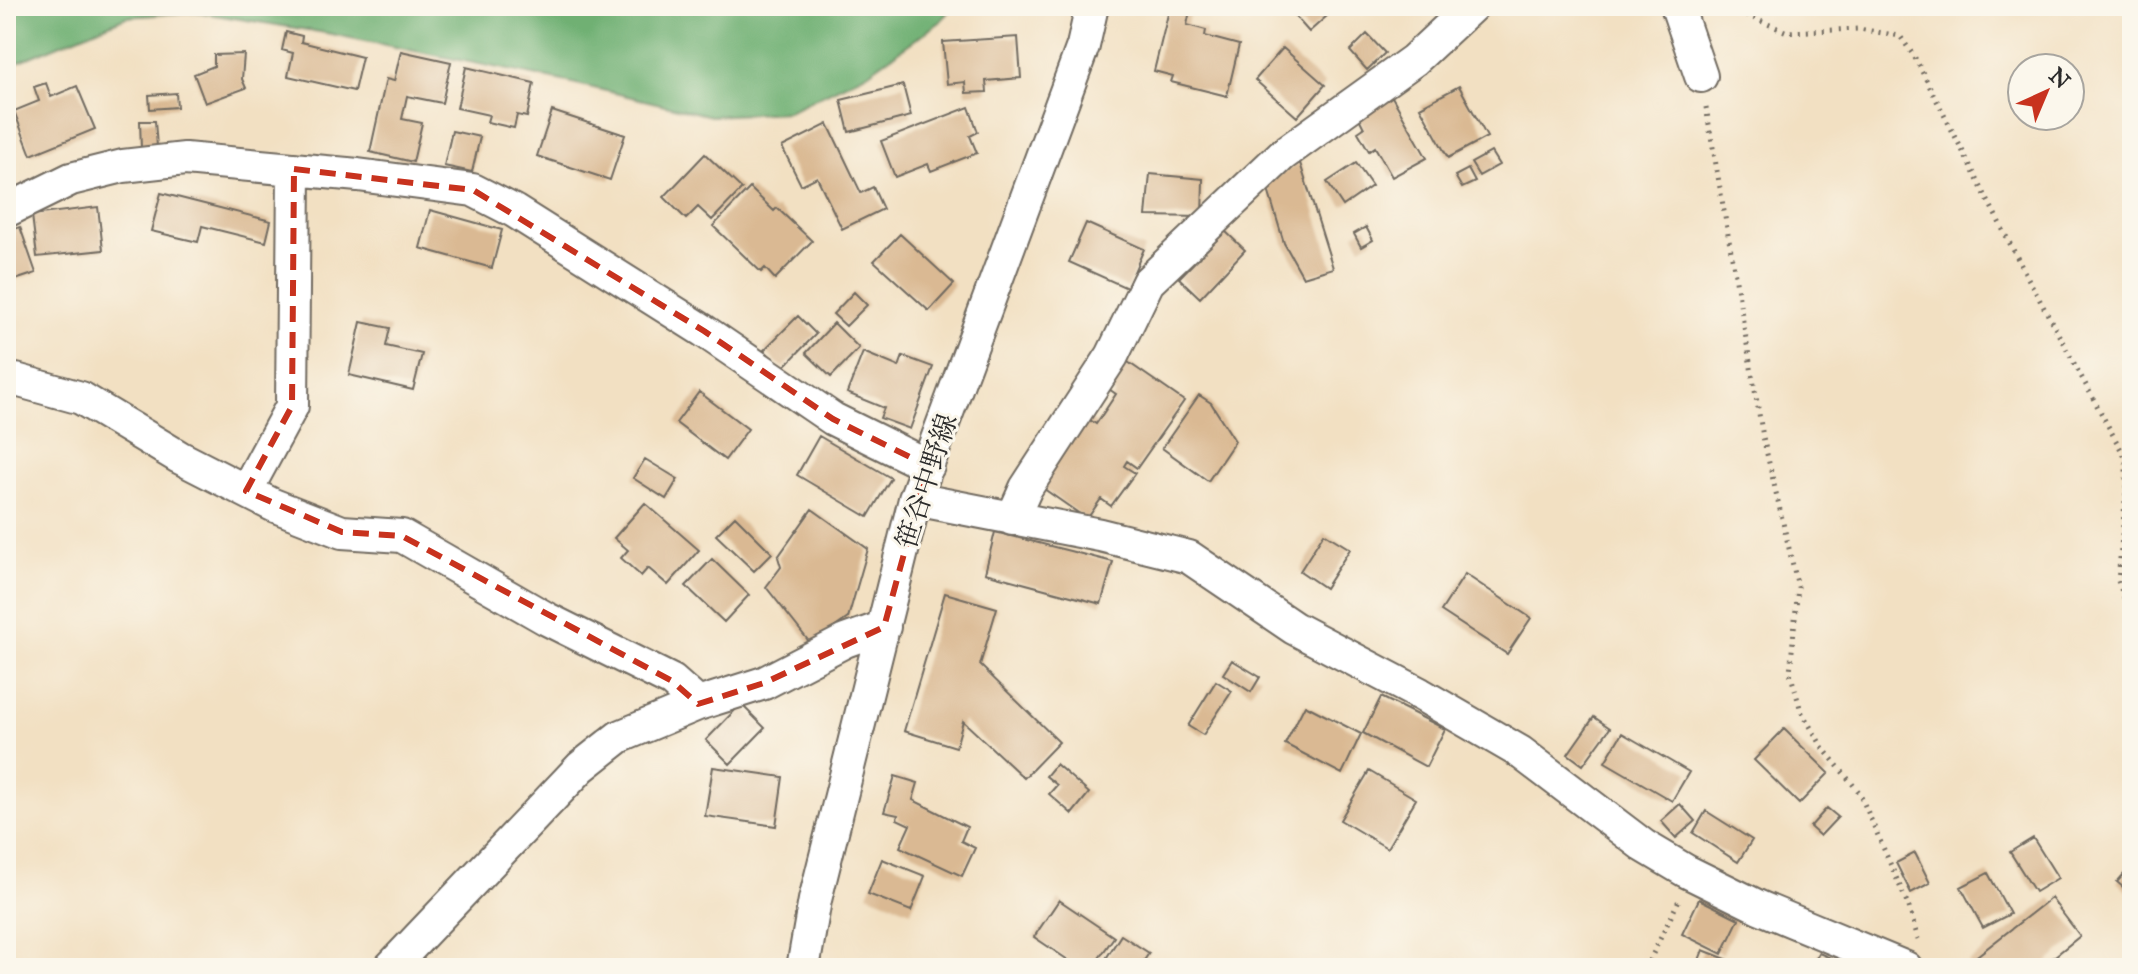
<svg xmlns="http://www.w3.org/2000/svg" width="2138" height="974" font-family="'IM FELL Great Primer','Noto Serif JP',serif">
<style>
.forest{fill:#70b073;stroke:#4e6e4f;stroke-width:2}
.building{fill:#dab993}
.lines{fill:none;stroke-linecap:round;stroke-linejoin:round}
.minor-casing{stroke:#716a60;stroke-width:36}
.path{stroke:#716a60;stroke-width:5;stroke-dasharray:2 6;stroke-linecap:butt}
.minor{stroke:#fff;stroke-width:32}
.marked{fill:none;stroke:#c8321e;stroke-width:6;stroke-dasharray:16 10;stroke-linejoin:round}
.labels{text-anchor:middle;stroke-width:6;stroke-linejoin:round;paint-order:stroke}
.street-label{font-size:28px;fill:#2b2b2b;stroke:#fbf7ec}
</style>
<rect width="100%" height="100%" fill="#fbf7ec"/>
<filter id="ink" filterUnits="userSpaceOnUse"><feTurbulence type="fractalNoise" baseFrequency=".0125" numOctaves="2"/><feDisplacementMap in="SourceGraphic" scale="16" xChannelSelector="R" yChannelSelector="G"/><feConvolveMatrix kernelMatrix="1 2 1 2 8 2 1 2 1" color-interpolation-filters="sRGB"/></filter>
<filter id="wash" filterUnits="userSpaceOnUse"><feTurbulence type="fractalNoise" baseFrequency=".006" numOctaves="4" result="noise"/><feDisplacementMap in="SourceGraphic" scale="32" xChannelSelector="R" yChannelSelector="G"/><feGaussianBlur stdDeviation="1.8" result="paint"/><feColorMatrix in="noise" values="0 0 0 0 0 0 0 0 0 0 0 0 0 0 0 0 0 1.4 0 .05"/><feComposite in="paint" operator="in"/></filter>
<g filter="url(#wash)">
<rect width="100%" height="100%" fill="#f2e0c2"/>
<path class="forest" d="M6,6h947l-13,16 -74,52 -79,38 -76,4 -143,-34 -242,-49 -129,-21 -71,5 -120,50z"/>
<g id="blocks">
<path class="building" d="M1170,6h21l-4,19 19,5 -1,6 34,9 -12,51 -56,-14 2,-6 -19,-5z
M1286,6h52l-29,26z
M286,32l16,4 -1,6 61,15 -8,34 -66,-15 5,-23 -11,-3z
M1367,34l18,19 -18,17 -17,-19z
M1018,37l3,41 -35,3 1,11 -21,1 -1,-11 -18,2 -4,-42z
M1283,48l42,37 -28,32 -42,-37z
M401,51l50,11 -9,41 -35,-7 -5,23 20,4 -9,39 -43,-10 16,-73 8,2z
M244,54l-2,25 4,9 -41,15 -11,-29 20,-8v-11z
M466,67l68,16 -7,34 -10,-2 -3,13 -27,-6 2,-7 -32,-7z
M46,83l5,14 26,-11 18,43 -64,26 -17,-44 25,-10 -5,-14z
M903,85l8,31 -62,16 -8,-32z
M1459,86l28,51 -39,21 -28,-51z
M176,93l1,14 -27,2 -1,-14z
M1391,95l36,63 -35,19 -17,-30 -6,4 -11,-19 6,-4 -7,-14z
M969,107l9,25 -8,4 7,17 -46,18 -3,-7 -33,13 -14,-36z
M552,111l73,24 -15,45 -73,-24z
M140,121h15l2,26 -16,1z
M6,123l10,26 -10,3z
M828,124l33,69 12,-6 10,22 -41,20 -25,-52 -16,8 -19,-38z
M452,131l28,6 -8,35 -28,-6z
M1491,152l8,13 -20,11 -8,-13z
M705,154l37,35 -30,31 -14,-13 -12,12 -22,-22z
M1300,163l33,105 -30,9 -19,-34 -18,-60z
M1356,163l16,23 -29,20 -16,-24z
M1468,169l7,13 -13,6 -7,-12z
M1150,174l53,5 -1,38 -56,-1z
M750,188l24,23 3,-3 35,33 -37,38 -10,-11 -4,4 -48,-46z
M161,193l110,28 -5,21 -64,-16 -4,16 -47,-11z
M98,207l5,43 -66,7 -5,-42z
M430,210l72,20 -10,38 -72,-20z
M1086,223l58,26 -17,39 -58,-26z
M20,227l16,46 -30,10v-51z
M1366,227l7,13 -12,7 -7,-13z
M1225,231l20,19 -45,48 -21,-20z
M900,234l54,50 -25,27 -55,-50z
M854,292l13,13 -21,21 -13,-12z
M798,316l18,18 -33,34 -19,-18z
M361,322l29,6 -4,18 36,8 -9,36 -64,-15z
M834,323l25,25 -28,29 -25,-24z
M863,352l36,15 4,-11 30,11 -23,62 -30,-11 4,-10 -37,-15z
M1125,360l59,41 -47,67 -10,-7 -3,5 11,7 -24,33 -10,-7 -14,20 -50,-35 47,-68 12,8 20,-30 -10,-7z
M699,392l49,37 -23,31 -49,-37z
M1199,395l12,8 24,38 -27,40 -46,-33z
M819,436l72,42 -23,39 -71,-42z
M645,459l33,20 -12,20 -33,-21z
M645,503l54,47 -31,35 -20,-17 -7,8 -20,-18 7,-8 -14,-12z
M812,509l56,40 -20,69 -37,26 -45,-57 15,-20 -3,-10z
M735,516l37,37 -18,18 -38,-36z
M995,532l118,30 -12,42 -116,-31z
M1324,533l26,16 -25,39 -25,-17z
M712,559l37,36 -25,27 -38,-36z
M1465,574l66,44 -24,36 -66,-43z
M945,593l52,15 -17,57 79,77 -35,36 -61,-57 -7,26 -52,-16z
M1232,660l28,17 -9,15 -28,-18z
M1216,681l16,10 -29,44 -15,-9z
M1381,697l64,32 -19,38 -63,-34z
M741,704l24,24 -35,36 -24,-24z
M1305,705l56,29 -19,40 -57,-30z
M1594,717l16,11 -27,37 -15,-11z
M1784,729l45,44 -30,31 -45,-44z
M1622,733l67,39 -17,29 -67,-39z
M1056,764l33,29 -17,21 -23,-20 8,-9 -11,-9z
M713,767l70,10 -7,49 -71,-10z
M1369,771l47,28 -29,49 -47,-28z
M895,776l23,7 -5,17 54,27 -6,14 14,7 -13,28 -62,-29 10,-22 -13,-6 1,-4 -14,-3z
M1680,804l15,17 -19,17 -15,-17z
M1827,808l11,9 -18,19 -10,-9z
M1706,811l46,29 -14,22 -45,-29z
M2033,838l25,40 -23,14 -25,-40z
M1915,853l15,30 -19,10 -15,-30z
M882,859l43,17 -14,35 -43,-17z
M2132,865v30l-15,-13z
M1988,873l22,41 -27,14 -22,-41z
M2051,898l29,38 -40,32h-68l-4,-5z
M1699,899l40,20 -17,35 -40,-20z
M1059,900l55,37 -22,31h-12l-46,-31z
M1121,935l28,18 -10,15h-39z
M1703,950l46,18h-53z
M1819,953l23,10 -2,5h-17l-10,-4z"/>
</g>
</g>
<g filter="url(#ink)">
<use href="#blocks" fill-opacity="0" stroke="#716a60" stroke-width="2"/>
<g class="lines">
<defs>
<path id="minor" d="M1677,6l24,70
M6,211l65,-32 52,-13 62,-7 173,16 115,15 41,21 190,120 129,88 95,47
M6,383l10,-3 65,18 98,59 94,48 69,27 60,4 145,83 125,62 26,23
M246,491l46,-85 2,-237
M915,499l185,36 89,22 105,71 126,66 100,58 124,94 42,25 73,36 147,61
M1012,519l14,-31 86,-132 36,-74 134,-127 132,-95 58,-54
M390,968l191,-201 38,-30 79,-33 66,-21 81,-42 39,-14
M803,968l12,-68 100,-401 168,-453 9,-40"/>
</defs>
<use href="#minor" class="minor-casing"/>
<path class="path" d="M1724,6l63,26 72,-3 41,7 14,20 109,213 103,190v32l-8,90 14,38
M1706,107l57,330 35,150 -8,85 11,39 22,37 36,44 50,115 9,32
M1174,962l7,6
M1646,968l33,-68"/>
<use href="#minor" class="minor"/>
</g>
</g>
<path class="marked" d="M294,169l179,21 231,141 129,88 95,47 -44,161 -120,56 -66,21 -26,-23 -270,-145 -60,-4 -96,-41 46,-85z"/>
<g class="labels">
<g class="street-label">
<text transform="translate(926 481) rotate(-72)" y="10">笹谷中野線</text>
</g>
</g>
<rect width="2138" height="974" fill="none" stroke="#fbf7ec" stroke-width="32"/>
<g transform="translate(2046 92) rotate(44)"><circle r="38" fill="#fbf7ec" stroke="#a8a59f" stroke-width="2"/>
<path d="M0-6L14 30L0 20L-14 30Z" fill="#c8321e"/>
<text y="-12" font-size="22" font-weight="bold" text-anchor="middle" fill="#2b2b2b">N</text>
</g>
</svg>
